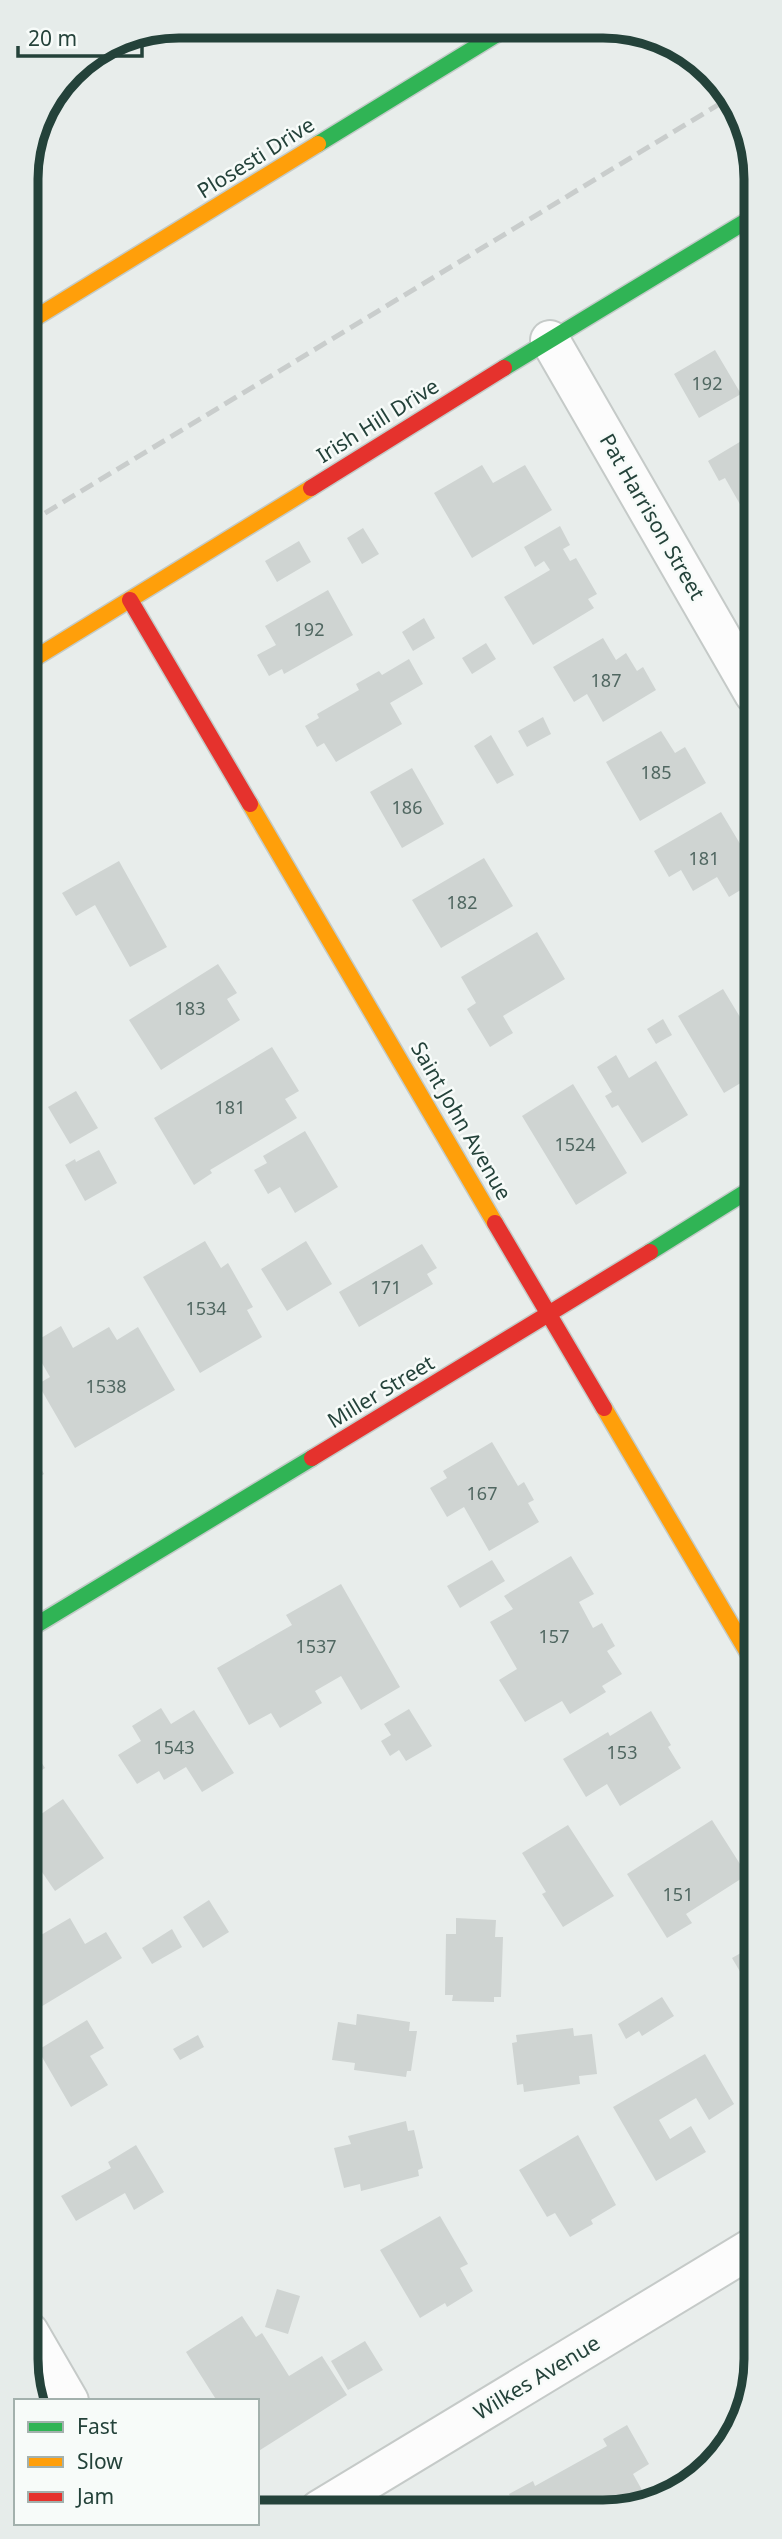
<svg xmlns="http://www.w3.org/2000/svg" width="782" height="2539" font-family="'Noto Sans',sans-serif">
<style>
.building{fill:#cfd4d2}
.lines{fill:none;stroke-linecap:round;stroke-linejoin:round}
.street-casing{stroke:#c5cac8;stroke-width:42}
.fast-casing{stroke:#c3cbc8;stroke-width:19}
.slow-casing{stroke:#c3cbc8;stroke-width:19}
.jam-casing{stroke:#c3cbc8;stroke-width:19}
.street{stroke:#fcfcfc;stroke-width:38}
.fast{stroke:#30b455;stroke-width:16}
.slow{stroke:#ff9f0a;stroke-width:16}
.jam{stroke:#e5322d;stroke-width:16}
.rail{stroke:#c9cdcc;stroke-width:5;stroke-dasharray:14 7;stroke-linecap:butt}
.labels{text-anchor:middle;stroke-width:5;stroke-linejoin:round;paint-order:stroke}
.number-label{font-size:18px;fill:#506761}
.street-label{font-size:21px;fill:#24423a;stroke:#f7fbf9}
.rim{fill:none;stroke:#24423a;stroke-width:9}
</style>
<rect width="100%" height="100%" fill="#e8edeb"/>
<path class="building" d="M715,350l26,44 -42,24 -25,-44z
M753,434v83l-4,3 -24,-42 -6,3 -11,-20z
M482,465l11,18 32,-18 27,45 -80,48 -38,-65z
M560,526l10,19 -7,4 7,12 6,-3 21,36 -9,5 6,9 -61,37 -29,-48 46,-27 -6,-9 -9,6 -11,-20z
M363,528l16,26 -17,10 -15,-26z
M299,541l12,21 -34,20 -12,-21z
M328,590l25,45 -69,39 -2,-5 -13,7 -12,-21 19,-10 -11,-19z
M424,618l11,20 -22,13 -11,-19z
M603,638l13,22 10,-7 11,18 6,-4 13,23 -53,32 -16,-28 -13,8 -21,-35z
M486,643l10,16 -24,15 -10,-16z
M409,659l14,25 -33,19 12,21 -66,38 -12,-19 -7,4 -12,-21 14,-8 -2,-4 42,-24 -3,-6 23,-13 3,4z
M543,717l8,17 -24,13 -9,-16z
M661,731l14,22 10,-6 21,36 -66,38 -34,-59z
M491,735l23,40 -17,9 -23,-38z
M412,768l32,56 -42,24 -32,-56z
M721,812l33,55v15l-25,15 -12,-20 -24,14 -12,-21 -12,7 -15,-26z
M484,858l29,48 -72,42 -29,-48z
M119,861l48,86 -37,20 -35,-62 -19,11 -14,-23z
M537,932l28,47 -62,37 10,17 -23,14 -23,-38 9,-6 -15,-26z
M218,964l19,29 -10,6 13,21 -79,50 -32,-50z
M723,989l31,51v35l-30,18 -46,-77z
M663,1019l9,16 -16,9 -9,-15z
M272,1047l27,44 -14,8 12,19 -87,52 2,3 -18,12 -40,-67z
M616,1055l13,23 27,-17 32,54 -46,28 -24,-38 -6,3 -7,-12 7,-4 -15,-25z
M573,1084l54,89 -51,32 -54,-89z
M76,1091l22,37 -28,16 -22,-37z
M305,1131l33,56 -43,26 -15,-26 -12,7 -14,-24 13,-7 -4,-7z
M99,1150l18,33 -32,18 -20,-36 10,-6 1,3z
M205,1241l16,27 7,-5 25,44 -6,3 15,27 -62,36 -57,-96z
M306,1241l26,43 -45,27 -26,-42z
M422,1244l15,24 -10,6 6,10 -74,43 -20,-35z
M61,1326l12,22 36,-21 8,13 21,-13 37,63 -100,58 -37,-64 12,-7 -19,-33z
M492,1442l26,44 6,-4 10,18 -6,3 11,19 -50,29 -25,-44 -17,10 -17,-29 17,-10 -4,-7z
M28,1447l16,27 -16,9z
M571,1556l23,38 -15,8 14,26 9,-5 13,23 -8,5 15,23 -20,12 4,6 -36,22 -8,-13 -37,21 -26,-42 18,-11 -27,-47 23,-13 -9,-13z
M492,1560l13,21 -45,27 -13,-22z
M341,1584l59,103 -39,23 -20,-34 -26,15 7,12 -42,25 -9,-15 -22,12 -32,-57 75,-43 -6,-10z
M161,1708l10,16 23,-14 40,63 -32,19 -16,-25 -22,13 -5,-9 -22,13 -19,-29 23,-14 -9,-15z
M409,1709l23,37 -26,15 -7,-11 -9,6 -9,-15 10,-6 -7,-11z
M651,1711l20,34 -3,2 13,21 -61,38 -13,-22 -21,13 -23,-38 45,-27 2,4z
M28,1742l17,26 -17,11z
M63,1799l41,59 -49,33 -24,-35 6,-5 -4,-7 -5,3v-24z
M712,1820l35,55 -61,39 6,9 -25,15 -40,-64z
M568,1825l46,71 -51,31 -21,-33 4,-2 -24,-39z
M209,1900l20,32 -26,16 -20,-31z
M70,1918l15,26 21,-12 16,26 -93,56v-72z
M456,1918l40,2 -1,17h8l-2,60h-7v5l-42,-1 1,-6h-8l1,-61h10z
M172,1929l10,18 -30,17 -10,-16z
M755,1945v52l-23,-39z
M662,1997l12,19 -32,20 -3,-5 -13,8 -8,-15z
M357,2014l53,8 -1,9h8l-6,40h-4l-1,6 -52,-7 1,-7 -23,-3 6,-38 18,3z
M87,2020l17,28 -14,8 18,29 -37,22 -33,-57z
M573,2028l1,8 18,-2 5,40 -18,2 1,8 -56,8 -1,-8 -6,1 -5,-42 5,-1 -1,-7z
M198,2035l6,12 -24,13 -7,-11z
M705,2054l29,50 -25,16 -13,-22 -37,22 11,19 21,-13 15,26 -50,29 -43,-74z
M406,2121l2,10 6,-1 9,38 -5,2 1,6 -58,15 -1,-7 -16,4 -10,-40 17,-4 -3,-8z
M578,2135l38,70 -25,15 2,4 -23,13 -15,-24 -8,4 -28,-47z
M136,2145l28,47 -30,18 -9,-17 -49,28 -15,-25 50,-28 -3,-6z
M440,2216l28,48 -8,4 13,23 -26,16 -2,-4 -25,15 -40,-68z
M277,2289l23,7 -12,38 -23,-7z
M242,2316l14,21 6,-4 27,43 33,-20 25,39 -90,57v-51h-40l-31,-49z
M365,2341l18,29 -35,20 -17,-29z
M627,2425l22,39 -16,10 9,16 -34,20h-91l-8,-16 24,-13 2,5 72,-40 -4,-7z"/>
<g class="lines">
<defs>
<path id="street" d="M550,340l204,354
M29,2332l40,69
M319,2510l436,-264"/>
<path id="fast" d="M318,144l189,-116
M504,368l249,-151
M650,1252l104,-65
M28,1630l284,-172"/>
<path id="slow" d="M27,323l291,-179
M27,663l284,-175
M250,804l245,419
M604,1408l151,257"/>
<path id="jam" d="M311,488l193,-120
M130,600l120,204
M495,1223l109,185
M312,1458l338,-206"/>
</defs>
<use href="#street" class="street-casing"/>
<use href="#fast" class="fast-casing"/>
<use href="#slow" class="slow-casing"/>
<use href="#jam" class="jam-casing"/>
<use href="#street" class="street"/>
<use href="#fast" class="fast"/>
<use href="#slow" class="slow"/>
<use href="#jam" class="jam"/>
<path class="rail" d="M27,524l699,-424"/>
</g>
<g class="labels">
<g class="number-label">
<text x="707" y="390">192</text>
<text x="309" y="636">192</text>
<text x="606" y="687">187</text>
<text x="656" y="779">185</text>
<text x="407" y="814">186</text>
<text x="704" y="865">181</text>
<text x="462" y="909">182</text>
<text x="190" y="1015">183</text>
<text x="230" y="1114">181</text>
<text x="575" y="1151">1524</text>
<text x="386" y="1294">171</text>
<text x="206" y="1315">1534</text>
<text x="106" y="1393">1538</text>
<text x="482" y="1500">167</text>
<text x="554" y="1643">157</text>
<text x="316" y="1653">1537</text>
<text x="174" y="1754">1543</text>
<text x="622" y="1759">153</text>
<text x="678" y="1901">151</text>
</g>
<g class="street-label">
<text transform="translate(256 158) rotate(-32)" y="7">Plosesti Drive</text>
<text transform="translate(378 421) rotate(-32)" y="7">Irish Hill Drive</text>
<text transform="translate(652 517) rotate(60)" y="7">Pat Harrison Street</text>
<text transform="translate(461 1121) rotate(60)" y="7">Saint John Avenue</text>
<text transform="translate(381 1392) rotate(-31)" y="7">Miller Street</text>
<text transform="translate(537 2378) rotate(-31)" y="7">Wilkes Avenue</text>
</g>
</g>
<path d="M0 0H782V2539H0ZM179 38H603A141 141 0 0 1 744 179V2359A141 141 0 0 1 603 2500H179A141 141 0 0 1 38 2359V179A141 141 0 0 1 179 38Z" fill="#e6ecea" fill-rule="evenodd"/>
<path class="rim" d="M179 38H603A141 141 0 0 1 744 179V2359A141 141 0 0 1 603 2500H179A141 141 0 0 1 38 2359V179A141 141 0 0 1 179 38Z"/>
<rect x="14" y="2399" width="245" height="126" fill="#f7fbf9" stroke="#a3b1ad" stroke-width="2"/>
<rect x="28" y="2422" width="35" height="10" fill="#30b455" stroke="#a3b1ad" stroke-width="2"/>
<text x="77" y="2434" font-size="21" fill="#24423a">Fast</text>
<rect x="28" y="2457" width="35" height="10" fill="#ff9f0a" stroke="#a3b1ad" stroke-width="2"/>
<text x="77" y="2469" font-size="21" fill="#24423a">Slow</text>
<rect x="28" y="2492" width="35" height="10" fill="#e5322d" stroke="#a3b1ad" stroke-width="2"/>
<text x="77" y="2504" font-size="21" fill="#24423a">Jam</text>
<path d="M18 46v10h124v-10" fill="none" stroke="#24423a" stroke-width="3.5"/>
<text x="28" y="46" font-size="21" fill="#24423a" stroke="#f7fbf9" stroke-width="5" paint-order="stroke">20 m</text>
</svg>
